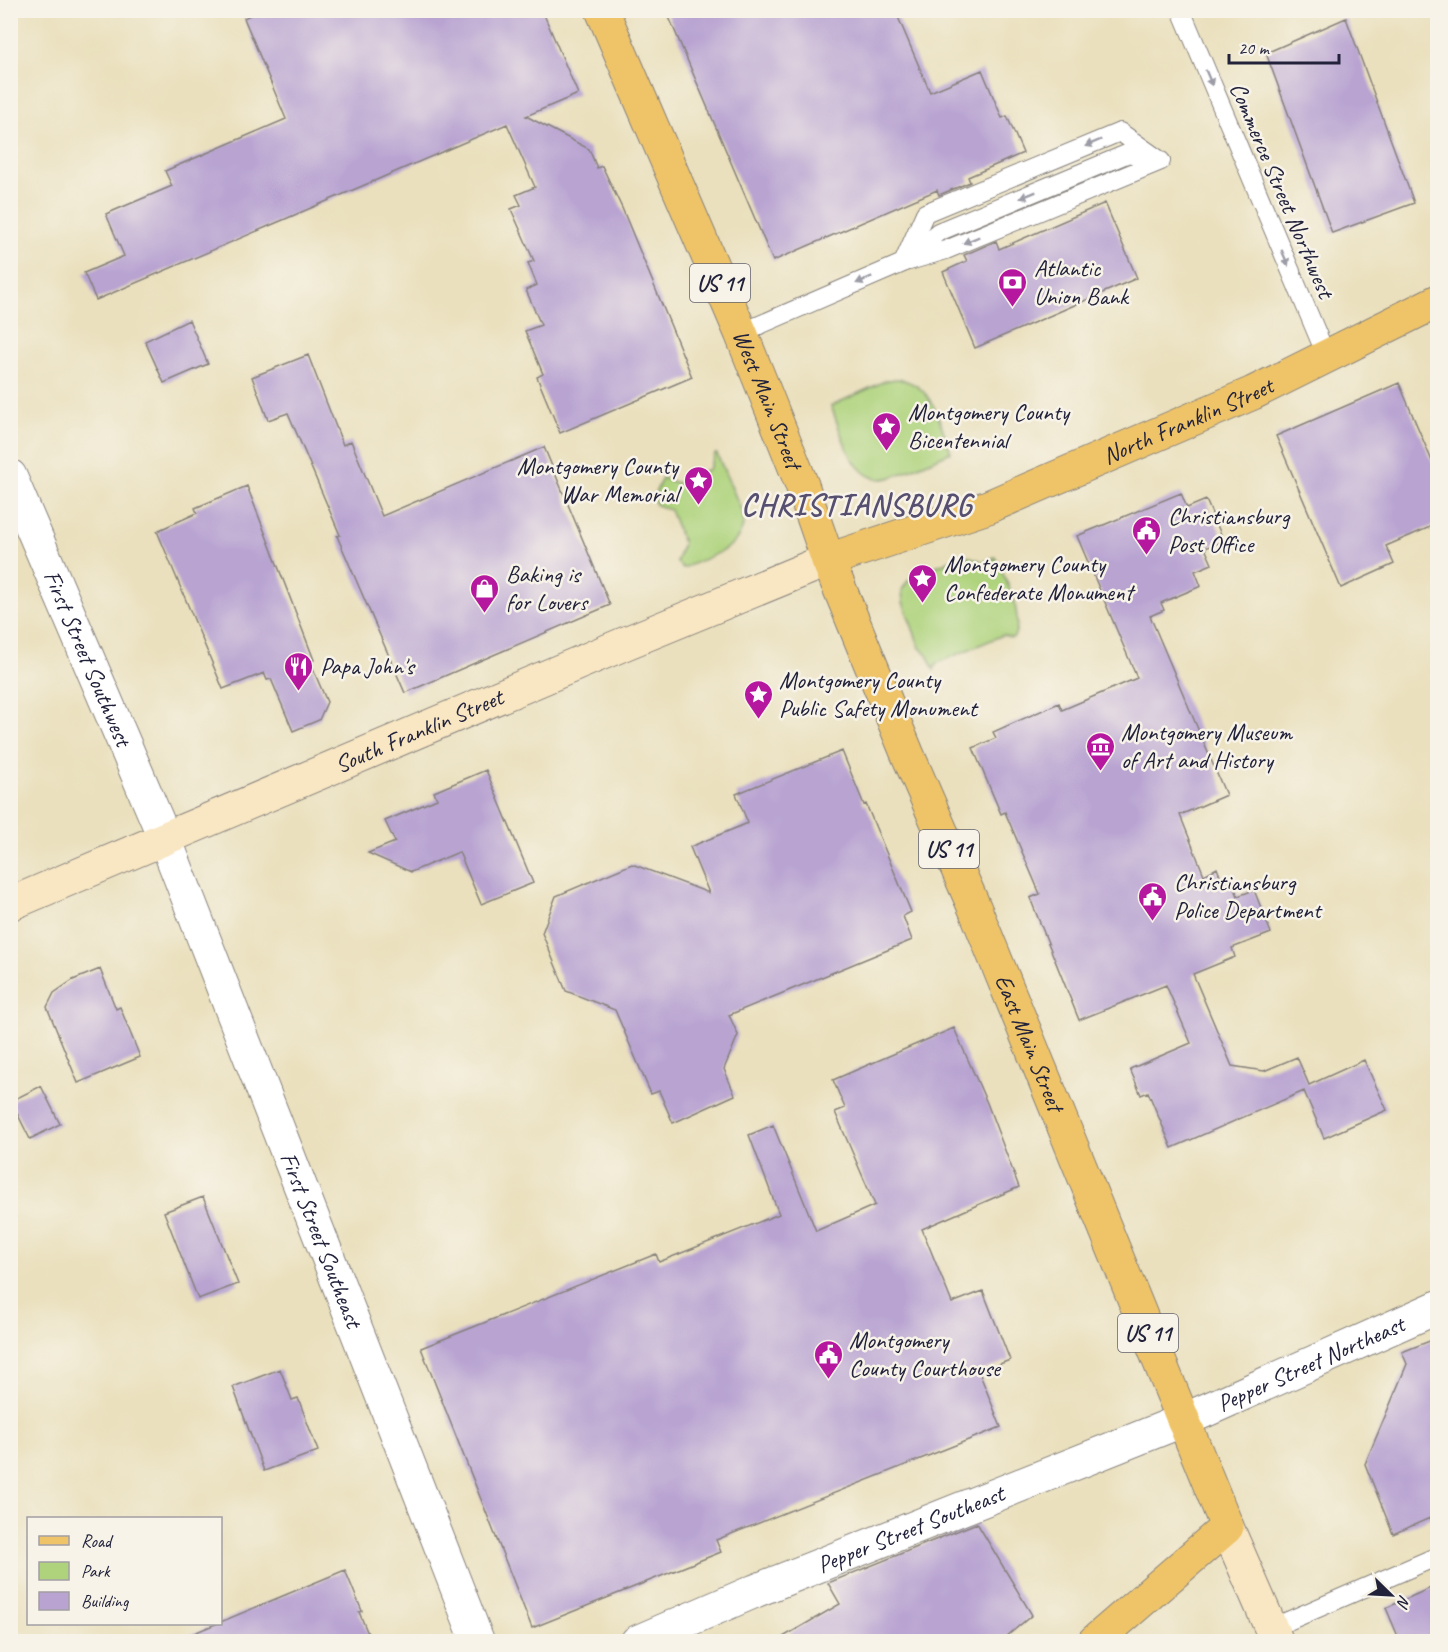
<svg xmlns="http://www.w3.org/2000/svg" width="1448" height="1652" font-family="Caveat,sans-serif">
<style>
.green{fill:#aed37c;stroke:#687a5c;stroke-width:1.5}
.building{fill:#b8a3d1}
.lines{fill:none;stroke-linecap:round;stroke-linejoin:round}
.lane-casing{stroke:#86817c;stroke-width:20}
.street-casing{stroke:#86817c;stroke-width:35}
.secondary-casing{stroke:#86817c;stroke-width:35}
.primary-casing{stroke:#86817c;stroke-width:35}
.lane{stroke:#fff;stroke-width:18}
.street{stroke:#fff;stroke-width:33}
.secondary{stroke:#f9e7c3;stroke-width:33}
.primary{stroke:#efc469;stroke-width:33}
.oneway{fill:#9c9ca7}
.labels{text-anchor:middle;stroke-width:5;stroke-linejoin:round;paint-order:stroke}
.shield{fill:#f7f3e8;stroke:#62616f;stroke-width:1.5}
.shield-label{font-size:22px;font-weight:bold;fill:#22223b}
.street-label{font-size:24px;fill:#22223b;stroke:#f7f3e8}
.poi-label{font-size:24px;fill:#22223b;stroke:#f7f3e8;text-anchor:start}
.district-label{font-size:30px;font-weight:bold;letter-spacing:1.5px;fill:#564f70;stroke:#f7f3e8}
</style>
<rect width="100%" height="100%" fill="#f7f3e8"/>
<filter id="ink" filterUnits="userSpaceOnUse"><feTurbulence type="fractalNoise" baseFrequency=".0167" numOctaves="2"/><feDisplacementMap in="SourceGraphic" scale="12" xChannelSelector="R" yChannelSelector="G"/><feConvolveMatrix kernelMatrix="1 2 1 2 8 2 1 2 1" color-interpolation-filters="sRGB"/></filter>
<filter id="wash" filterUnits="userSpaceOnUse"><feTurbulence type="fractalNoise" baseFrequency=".008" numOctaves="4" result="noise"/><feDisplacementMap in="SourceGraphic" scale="24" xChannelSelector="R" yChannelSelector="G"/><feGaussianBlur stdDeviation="1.35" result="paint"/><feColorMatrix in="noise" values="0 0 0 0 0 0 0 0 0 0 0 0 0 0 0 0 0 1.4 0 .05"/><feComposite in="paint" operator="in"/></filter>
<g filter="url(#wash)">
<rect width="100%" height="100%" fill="#eae0bd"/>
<path class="green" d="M895,379c38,2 44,43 56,73l-58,25c-40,13 -51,-44 -62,-71l54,-25z
M715,454h2l27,62c0,34 -34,40 -61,52l-6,-5v-3l6,-17 -13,-33 -14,-5 -3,-7 9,-20 15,5 32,-14z
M964,555l20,7 11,-5 2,4c10,21 27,53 17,76l-3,1 -8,-3 -66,28 -3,7 -7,-16 -7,-6 -17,-46 -1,-12 5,-8 9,-8z"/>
<g id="blocks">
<path class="building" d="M260,10h282l36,84 -52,22 63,33 8,19 5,-2 20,42 70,169 -132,56 -23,-56 6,-3 -18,-43 16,-6 -15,-35 11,-5 -9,-22 6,-2 -23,-52 10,-4 -5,-10 19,-8 -28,-63 -411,176 -12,-27 40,-17 -18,-42 66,-28 -7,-15 121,-52 -42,-101z
M666,10h229l35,82 52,-22 20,48 5,-2 16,37 -55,24 2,5 -31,13 -2,-5 -164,71z
M1346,18l68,185 -82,30 -66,-180z
M1105,203l32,75 -162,70 -32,-76 24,-11 -3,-6 32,-14 3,8z
M189,320l19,44 -44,19 -19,-42z
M308,355l35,90 8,-4 31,75 162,-69 66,158 -205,88 -68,-157 3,-1 -52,-122 -20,7 -16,-43z
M1399,383l38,90v51l-51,22 8,18 -53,24 -65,-152z
M247,486l67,174 -4,2 17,40 -8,18 -26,11 -22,-52 -4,1 -3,-7 -41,16 -66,-158 40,-18 -2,-5z
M1181,493l6,15 19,-8 18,41 -19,7 7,16 -17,7 6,15 -40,17 3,7 -14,6 76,179 -46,20 24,60 13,-7 5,13 8,-4 8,19 16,-6 17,43 -39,15 3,9 -42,17 39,92 32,5 33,-14 12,28 55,-25 23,50 -63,28 -20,-47 -132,57 -24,-56 -7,3 -11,-26 61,-26 -25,-58 -87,35 -49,-122 10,-4 -35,-82 -4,2 -28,-66 23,-10 -3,-6 66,-29 3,7 75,-32 -60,-142z
M842,751l22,54 2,-1 45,108 -8,4 9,24 -183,75 9,20 -14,34 11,26 -62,28 -14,-32 -8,3 -36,-84 -49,-19 -24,-58 14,-37 76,-32 77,29 -19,-46 58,-24 -12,-29z
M486,770l47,113 -52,21 -22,-52 -48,20 -43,-19 27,-11 -10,-21 52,-22 -3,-7z
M100,969l16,40 4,-2 20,50 -62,26 -31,-76 7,-14 19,-13z
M954,1028l33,75 32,84 -97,42 30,74 31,-12 27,69 -31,12 22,55 -285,113 5,12 -189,76 -111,-280 235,-94 3,8 120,-48 -30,-79 24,-10 43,106 59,-26 -40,-93 10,-4 -12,-28z
M41,1086l19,38 -30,15 -19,-38z
M203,1197l35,87 -40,15 -34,-87z
M1437,1338v177l-44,19 -28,-70 42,-100 -5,-12z
M280,1369l12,31 6,-2 20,53 -54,20 -31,-84z
M977,1523l55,92 -31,26h-225l64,-37 -12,-21z
M345,1570l17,41 -3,1 12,29h-196z
M1437,1585v56h-37l-14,-33z"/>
</g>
</g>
<g filter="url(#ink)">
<use href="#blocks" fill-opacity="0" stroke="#86817c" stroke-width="1.5"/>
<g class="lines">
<defs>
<path id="lane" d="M1181,10l145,345
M907,259l31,-27 191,-79 21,6
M909,261l37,-11 215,-89
M741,333l162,-70 22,-50 195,-81 41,29
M1272,1628l166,-72"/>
<g id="street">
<path id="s1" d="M10,476l155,363 313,803"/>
<path id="s2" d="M637,1642l118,-51 429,-171 254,-113"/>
</g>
<g id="secondary">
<path id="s3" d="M10,904l616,-261 202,-83"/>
<path d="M1227,1527l50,115"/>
</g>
<g id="primary">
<path id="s4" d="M602,10l139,323 61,152 26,75 79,193 68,156 252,618 -133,115"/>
<path id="s5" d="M828,560l160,-53 265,-114 185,-92"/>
</g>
</defs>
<use href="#lane" class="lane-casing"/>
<use href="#street" class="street-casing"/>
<use href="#secondary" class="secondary-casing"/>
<use href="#primary" class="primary-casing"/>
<use href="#lane" class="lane"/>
<use href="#street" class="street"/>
<use href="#secondary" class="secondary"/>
<use href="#primary" class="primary"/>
</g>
<defs><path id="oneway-solid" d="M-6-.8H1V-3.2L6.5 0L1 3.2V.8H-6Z" transform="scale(1.5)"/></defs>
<g class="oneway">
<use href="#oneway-solid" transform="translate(1209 78) rotate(67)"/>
<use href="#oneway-solid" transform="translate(1093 143) rotate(157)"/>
<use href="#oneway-solid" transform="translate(1028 195) rotate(158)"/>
<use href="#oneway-solid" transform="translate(971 240) rotate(157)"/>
<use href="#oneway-solid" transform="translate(1285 258) rotate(67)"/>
<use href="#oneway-solid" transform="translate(864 280) rotate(156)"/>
</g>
</g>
<defs>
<symbol id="bank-pin" viewBox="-11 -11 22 30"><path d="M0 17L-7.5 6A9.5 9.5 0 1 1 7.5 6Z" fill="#b5179e" stroke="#f7f3e8"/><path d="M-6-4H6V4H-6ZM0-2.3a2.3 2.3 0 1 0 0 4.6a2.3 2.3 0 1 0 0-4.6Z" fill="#fff"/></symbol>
<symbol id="sight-pin" viewBox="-11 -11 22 30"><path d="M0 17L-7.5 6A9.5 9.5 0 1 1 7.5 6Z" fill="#b5179e" stroke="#f7f3e8"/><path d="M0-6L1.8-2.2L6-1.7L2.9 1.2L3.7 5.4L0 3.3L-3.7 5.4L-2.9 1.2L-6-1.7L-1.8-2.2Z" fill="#fff"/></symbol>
<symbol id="civic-pin" viewBox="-11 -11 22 30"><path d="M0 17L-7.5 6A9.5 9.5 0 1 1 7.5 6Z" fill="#b5179e" stroke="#f7f3e8"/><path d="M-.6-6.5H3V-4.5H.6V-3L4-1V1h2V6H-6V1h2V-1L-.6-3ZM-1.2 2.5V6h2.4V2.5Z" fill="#fff"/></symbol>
<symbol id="shop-pin" viewBox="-11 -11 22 30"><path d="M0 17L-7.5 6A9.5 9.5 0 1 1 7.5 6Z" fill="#b5179e" stroke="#f7f3e8"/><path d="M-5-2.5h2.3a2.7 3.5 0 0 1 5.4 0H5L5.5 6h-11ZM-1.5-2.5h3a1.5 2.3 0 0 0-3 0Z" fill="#fff"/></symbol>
<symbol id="restaurant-pin" viewBox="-11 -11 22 30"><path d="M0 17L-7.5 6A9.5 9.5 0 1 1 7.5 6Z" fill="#b5179e" stroke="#f7f3e8"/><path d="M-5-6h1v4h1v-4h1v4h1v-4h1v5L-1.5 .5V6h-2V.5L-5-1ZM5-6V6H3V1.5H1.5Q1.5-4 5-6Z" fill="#fff"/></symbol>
<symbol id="museum-pin" viewBox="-11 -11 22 30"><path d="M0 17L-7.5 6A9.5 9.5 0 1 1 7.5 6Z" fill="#b5179e" stroke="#f7f3e8"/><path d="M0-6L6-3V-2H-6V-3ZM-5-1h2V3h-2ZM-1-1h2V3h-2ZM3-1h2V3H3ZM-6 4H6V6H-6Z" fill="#fff"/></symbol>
</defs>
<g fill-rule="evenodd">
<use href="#bank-pin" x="996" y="266" width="33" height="45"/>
<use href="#sight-pin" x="870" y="410" width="33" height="45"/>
<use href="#sight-pin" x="682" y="464" width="33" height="45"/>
<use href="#civic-pin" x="1130" y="514" width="33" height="45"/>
<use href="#sight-pin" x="906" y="562" width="33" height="45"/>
<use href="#shop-pin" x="468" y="572" width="33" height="45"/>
<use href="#restaurant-pin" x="282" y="650" width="33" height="45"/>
<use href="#sight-pin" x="742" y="678" width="33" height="45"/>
<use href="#museum-pin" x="1084" y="730" width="33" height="45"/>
<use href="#civic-pin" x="1136" y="880" width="33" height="45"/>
<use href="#civic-pin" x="812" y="1338" width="33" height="45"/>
</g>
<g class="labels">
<g class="shield">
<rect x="690" y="264" width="60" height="38" rx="4.5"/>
<rect x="919" y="830" width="60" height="38" rx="4.5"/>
<rect x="1118" y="1314" width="60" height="38" rx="4.5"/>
</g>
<g class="shield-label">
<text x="720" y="291">US 11</text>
<text x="949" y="857">US 11</text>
<text x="1148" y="1341">US 11</text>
</g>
<g class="street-label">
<text transform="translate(1282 190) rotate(67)" y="8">Commerce Street Northwest</text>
<text dy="8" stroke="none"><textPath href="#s4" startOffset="423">West Main Street</textPath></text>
<text dy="8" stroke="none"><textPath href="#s5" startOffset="386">North Franklin Street</textPath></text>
<text dy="8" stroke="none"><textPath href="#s1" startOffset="198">First Street Southwest</textPath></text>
<text dy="8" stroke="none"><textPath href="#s3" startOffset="444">South Franklin Street</textPath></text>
<text dy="8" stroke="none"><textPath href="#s4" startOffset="1118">East Main Street</textPath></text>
<text dy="8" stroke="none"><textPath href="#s1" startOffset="825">First Street Southeast</textPath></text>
<text dy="8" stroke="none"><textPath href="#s2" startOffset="729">Pepper Street Northeast</textPath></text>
<text dy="8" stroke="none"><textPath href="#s2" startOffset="296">Pepper Street Southeast</textPath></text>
</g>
<g class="poi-label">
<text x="1034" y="276">Atlantic<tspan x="1034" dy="28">Union Bank</tspan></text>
<text x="908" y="420">Montgomery County<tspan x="908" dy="28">Bicentennial</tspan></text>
<text x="678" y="474" text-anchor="end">Montgomery County<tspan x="678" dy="28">War Memorial</tspan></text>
<text x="1168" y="524">Christiansburg<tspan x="1168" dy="28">Post Office</tspan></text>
<text x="944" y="572">Montgomery County<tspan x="944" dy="28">Confederate Monument</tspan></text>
<text x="506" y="582">Baking is<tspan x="506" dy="28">for Lovers</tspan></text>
<text x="320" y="674">Papa John's</text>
<text x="779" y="688">Montgomery County<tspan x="779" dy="28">Public Safety Monument</tspan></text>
<text x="1121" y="740">Montgomery Museum<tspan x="1121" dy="28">of Art and History</tspan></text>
<text x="1174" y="890">Christiansburg<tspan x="1174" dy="28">Police Department</tspan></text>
<text x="849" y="1348">Montgomery<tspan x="849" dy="28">County Courthouse</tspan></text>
</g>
<g class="district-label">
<text x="857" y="515">CHRISTIANSBURG</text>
</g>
</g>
<rect width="1448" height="1652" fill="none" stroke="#f7f3e8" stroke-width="36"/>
<rect x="27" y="1517" width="195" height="108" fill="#f7f3e8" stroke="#a29fa3" stroke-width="1.5"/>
<rect x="39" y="1536" width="30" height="9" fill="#efc469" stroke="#a29fa3" stroke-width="1.5"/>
<text x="81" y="1547" font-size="18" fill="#22223b">Road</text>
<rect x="39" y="1562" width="30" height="18" fill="#aed37c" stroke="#a29fa3" stroke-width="1.5"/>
<text x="81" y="1577" font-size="18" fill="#22223b">Park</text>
<rect x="39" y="1592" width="30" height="18" fill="#b8a3d1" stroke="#a29fa3" stroke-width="1.5"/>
<text x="81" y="1607" font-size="18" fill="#22223b">Building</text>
<g transform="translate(1391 1595) rotate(114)" stroke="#f7f3e8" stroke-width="4.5" paint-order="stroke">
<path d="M0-4.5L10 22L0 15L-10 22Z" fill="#22223b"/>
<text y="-9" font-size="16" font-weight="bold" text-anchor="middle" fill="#22223b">N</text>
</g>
<path d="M1229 54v9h110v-9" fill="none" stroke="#22223b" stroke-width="3"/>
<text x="1238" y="54" font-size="18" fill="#22223b" stroke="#f7f3e8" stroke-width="4.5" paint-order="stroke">20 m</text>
</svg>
